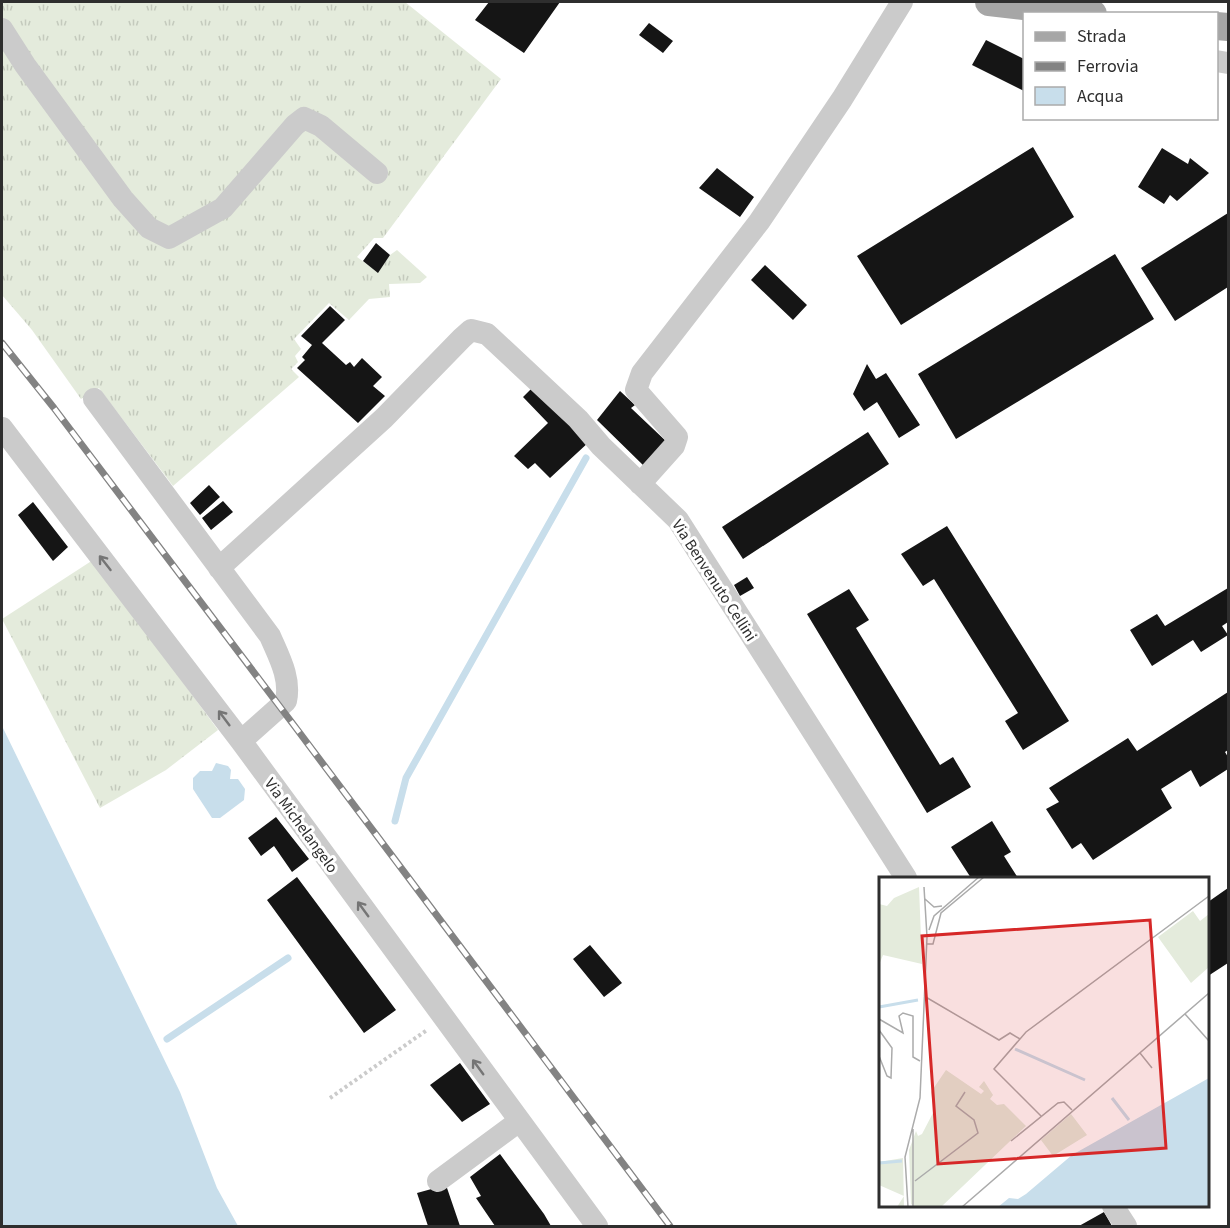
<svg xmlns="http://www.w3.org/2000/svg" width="1230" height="1228" font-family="'Source Sans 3',sans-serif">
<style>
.grass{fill:url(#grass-tufts)}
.water{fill:#c8deeb}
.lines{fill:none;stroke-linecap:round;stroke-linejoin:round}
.stream{stroke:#c8deeb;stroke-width:7}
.building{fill:#151515}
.path{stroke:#cbcbcb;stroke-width:4;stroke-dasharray:3 3;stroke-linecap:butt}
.minor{stroke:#cbcbcb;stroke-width:22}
.major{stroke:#a6a6a6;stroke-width:28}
.rail-casing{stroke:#838383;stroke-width:7}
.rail{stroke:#fff;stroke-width:4.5;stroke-dasharray:14;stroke-linecap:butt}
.oneway{stroke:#757575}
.labels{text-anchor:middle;stroke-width:6;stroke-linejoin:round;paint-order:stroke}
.street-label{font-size:16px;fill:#2e2e2e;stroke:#fff}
.inset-river{fill:none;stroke:#c8deeb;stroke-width:3}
.inset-road{fill:none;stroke:#ababab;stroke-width:1.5}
.view{fill:#d62828;fill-opacity:0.15;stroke:#d62828;stroke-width:3}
.inset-edge{fill:none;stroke:#2e2e2e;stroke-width:3}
</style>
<defs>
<pattern id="grass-tufts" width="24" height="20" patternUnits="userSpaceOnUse" patternTransform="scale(1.5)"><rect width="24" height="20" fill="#e4ebdc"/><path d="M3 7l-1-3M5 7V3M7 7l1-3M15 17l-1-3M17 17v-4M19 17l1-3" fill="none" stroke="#c4cabd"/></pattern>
</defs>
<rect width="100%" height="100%" fill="#fff"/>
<path class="grass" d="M2,2h403l96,77 -118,159h-9l-17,19 21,15 12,-17 7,-5 30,27 -7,6 -31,1 1,13 -21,2 -20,21 -20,-17 -35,36 7,10 -6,7 3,6 -7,7 8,8 -126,109 -74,-98 -18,11 -49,-69 -30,-35z
M93,560l125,170 -52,40 -66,38 -98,-189z"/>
<path class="water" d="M2,726l178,366 37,96 21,38h-236z
M216,763l12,3 3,4 -1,9h8l7,10 -1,11 -24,18h-8l-19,-29v-11l7,-7h12z"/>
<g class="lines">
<path class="stream" d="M395,821l11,-43 180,-320
M167,1039l121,-81"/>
</g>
<path class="building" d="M489,2h71l-36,51 -49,-33z
M649,23l24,18 -10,12 -24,-18z
M986,40l38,19v32l-52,-26z
M1033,147l41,70 -173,108 -44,-69z
M1162,148l26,16 2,-6 19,15 -32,28 -7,-6 -6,9 -26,-17z
M717,168l37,29 -14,20 -41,-29z
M1228,213v74l-53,34 -34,-53z
M376,243l14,12 -12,18 -15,-12z
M1115,254l39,65 -198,120 -38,-65z
M765,265l42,40 -14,15 -42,-40z
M330,306l15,14 -23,23 24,22 4,-3 4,5 8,-9 20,19 -9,9 12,10 -27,27 -61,-55 8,-8 -3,-3 10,-12 -11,-9z
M867,364l9,15 10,-6 34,52 -21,13 -22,-36 -13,9 -11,-17z
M533,387l57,54 -40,37 -15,-15 -7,6 -14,-13 34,-33 -25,-26z
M620,391l15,14 -4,3 37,35 -23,24 -48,-47z
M868,432l21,32 -146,95 -21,-32z
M209,485l11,12 -20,18 -10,-12z
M223,501l10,11 -22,18 -9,-12z
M33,502l35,45 -15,14 -35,-46z
M947,526l122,195 -46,29 -18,-29 13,-8 -84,-134 -11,7 -22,-32z
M747,577l7,11 -14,8 -6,-11z
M1228,588v34l-6,4 6,9 -27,17 -8,-12 -41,26 -22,-36 27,-16 8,12z
M849,589l20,31 -13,8 84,137 13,-8 18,30 -44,26 -120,-199z
M1228,692v58l-3,2 3,5v12l-28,18 -9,-17 -30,19 11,19 -79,52 -12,-17 -9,6 -26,-40 13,-7 -10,-14 79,-50 9,13z
M276,817l33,42 -17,13 -18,-26 -13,10 -13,-18z
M992,821l19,31 -7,4 14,22h-47l-20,-31z
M297,877l99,133 -32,23 -97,-133z
M1228,888v75l-20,13v-74z
M590,945l32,38 -18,14 -31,-38z
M460,1063l30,41 -28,18 -32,-37z
M500,1154l44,60 7,12h-56l-19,-28 5,-2 -11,-19z
M446,1185l14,41h-32l-11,-33z
M1104,1212l8,14h-33z"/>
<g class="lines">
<path class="path" d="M330,1098l97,-68"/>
<path class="minor" d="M2,29l23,36 98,134 26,29 20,10 54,-30 72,-83 9,-7 17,8 56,47
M1216,61l12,2
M94,399l176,237c9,21 21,42 16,65l-45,40
M2,428l239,313 356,485
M640,484l34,-38 3,-9 -41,-47 6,-17 117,-151 83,-123 60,-97
M219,568l165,-150 78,-80 9,-8 16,4 91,85 23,27 77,74 228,358
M438,1181l80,-59
M1113,1206l13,20"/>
<path class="major" d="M989,2l104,12
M1216,26l12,1"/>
<defs>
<path id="rail" d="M2,343l52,65 239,316 377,502"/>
</defs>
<use href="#rail" class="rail-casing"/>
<use href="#rail" class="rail"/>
</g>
<defs><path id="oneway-shaft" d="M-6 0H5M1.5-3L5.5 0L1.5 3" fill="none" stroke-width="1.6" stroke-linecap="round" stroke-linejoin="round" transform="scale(1.5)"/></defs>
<g class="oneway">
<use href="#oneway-shaft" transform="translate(105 563) rotate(-128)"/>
<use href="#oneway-shaft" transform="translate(224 718) rotate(-127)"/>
<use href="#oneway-shaft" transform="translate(363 909) rotate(-126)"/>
<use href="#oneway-shaft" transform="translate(478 1067) rotate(-126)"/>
</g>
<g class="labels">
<g class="street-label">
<text transform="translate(715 580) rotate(57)" y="6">Via Benvenuto Cellini</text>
<text transform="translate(302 825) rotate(54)" y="6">Via Michelangelo</text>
</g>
</g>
<g transform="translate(879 877)">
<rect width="330" height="330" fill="#fff"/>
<path d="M40,10l3,77 -39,-9 -4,10v-61l8,2 7,-8zM314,34l7,10 9,-7v53l-18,16 -33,-46zM67,193l35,24 3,-3 -5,-4 5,-6 9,14 -3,4 7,6 7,-1 22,22 -85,81h-26l-4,-3 -2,-54 7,-19 2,5 4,-2 12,-23 -3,-19zM192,237l16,21 -34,21 -12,-16z" fill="#e4ebdc"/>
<path d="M24,281l1,49h-7l7,-11 -25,-11v-23z" fill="#e4ebdc"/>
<path d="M330,201v129h-211l11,-9 9,1 8,-5 46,-39z" fill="#c8deeb"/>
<path class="inset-river" d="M0,130l39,-7M136,172l70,31M233,221l17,22M0,286l23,-2"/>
<path class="inset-road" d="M46,22l9,8 8,-1M50,53l5,-14 45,-39M48,67h6l8,-31 43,-36M45,119l75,44 11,-7 10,6M306,137l24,27M0,142l24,14 -4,-17 4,-3 10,3v41l7,4M0,153l13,18 -1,30 -4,-2 -8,-20M261,176l12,15M162,239l-47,-47 32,-37 183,-136M132,264l47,-38 6,-1 8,8M36,304l63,-48 -4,-13 -18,-14 9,-14M29,330l-3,-50 15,-59 7,-161 -3,-50M34,330v-78M83,330l247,-214"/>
<path class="view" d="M271,43l16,228 -228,16 -16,-228z"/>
<rect width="330" height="330" class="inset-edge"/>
</g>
<rect width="1230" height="1228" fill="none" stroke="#2e2e2e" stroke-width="6"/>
<rect x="1023" y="12" width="195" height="108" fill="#ffffff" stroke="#ababab" stroke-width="1.5"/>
<rect x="1035" y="32" width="30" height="9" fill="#a6a6a6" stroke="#ababab" stroke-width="1.5"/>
<text x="1077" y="42" font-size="18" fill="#2e2e2e">Strada</text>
<rect x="1035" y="62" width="30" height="9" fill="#838383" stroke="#ababab" stroke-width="1.5"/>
<text x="1077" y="72" font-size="18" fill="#2e2e2e">Ferrovia</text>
<rect x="1035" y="87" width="30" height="18" fill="#c8deeb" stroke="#ababab" stroke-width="1.5"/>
<text x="1077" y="102" font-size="18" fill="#2e2e2e">Acqua</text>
</svg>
